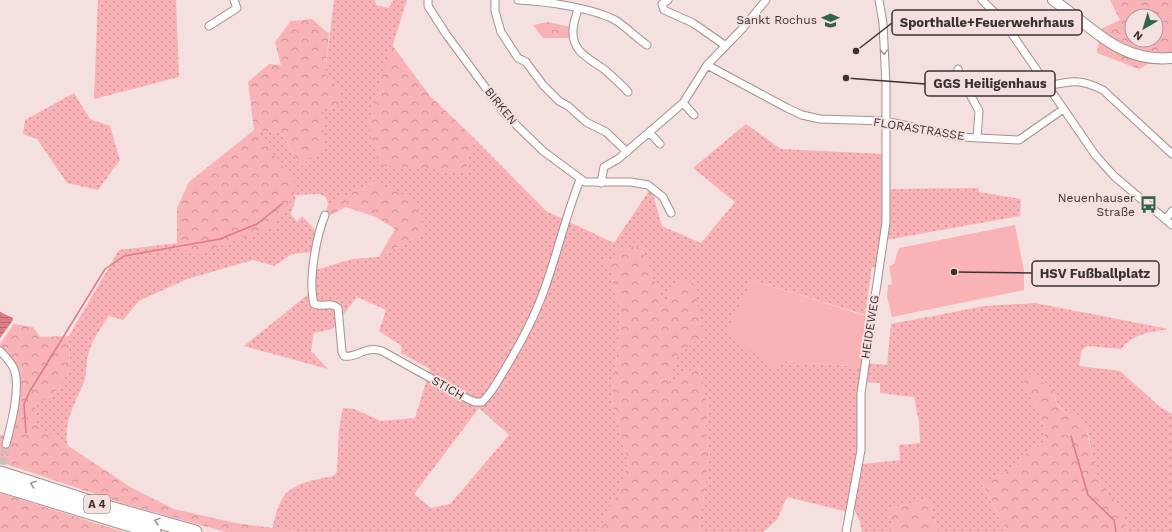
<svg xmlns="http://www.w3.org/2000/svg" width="1172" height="532" font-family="'Work Sans',sans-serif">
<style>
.grass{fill:url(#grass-dots);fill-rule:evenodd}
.forest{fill:url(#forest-crowns);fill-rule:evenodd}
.pitch{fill:#f9b2b6}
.water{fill:url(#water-rules)}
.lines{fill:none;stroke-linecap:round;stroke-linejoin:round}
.stream{stroke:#dd7c84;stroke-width:1.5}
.minor-tunnel{stroke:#d0bdbd;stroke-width:7;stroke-dasharray:7 3.5;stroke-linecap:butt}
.minor-casing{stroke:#a49090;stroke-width:9}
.secondary-casing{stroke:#a49090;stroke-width:12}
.motorway-casing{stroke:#a49090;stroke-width:15}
.minor{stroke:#fff;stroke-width:7}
.secondary{stroke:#fff;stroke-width:10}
.motorway{stroke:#fff;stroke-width:13}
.oneway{stroke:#9c9898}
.labels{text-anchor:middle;stroke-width:4;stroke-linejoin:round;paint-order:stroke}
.shield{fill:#f5e0e0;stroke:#726666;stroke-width:1}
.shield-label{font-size:11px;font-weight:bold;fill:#3a3131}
.poi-label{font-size:12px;fill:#3a3131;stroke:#f5e0e0;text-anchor:end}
.street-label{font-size:12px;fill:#3a3131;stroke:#f5e0e0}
.leader{fill:none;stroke:#3a3131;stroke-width:1.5}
.callout-dot{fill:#3a3131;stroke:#f5e0e0;stroke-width:1.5}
.callout{fill:#f5e0e0;stroke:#3a3131;stroke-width:1.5}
.callout-label{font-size:13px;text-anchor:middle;font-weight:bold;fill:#3a3131}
</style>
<defs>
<pattern id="grass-dots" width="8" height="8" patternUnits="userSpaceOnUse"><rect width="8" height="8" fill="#f9b2b6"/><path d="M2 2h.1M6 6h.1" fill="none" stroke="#cb9195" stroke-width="1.8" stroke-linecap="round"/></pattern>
<pattern id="forest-crowns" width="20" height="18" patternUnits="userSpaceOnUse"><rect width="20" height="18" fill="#f9b2b6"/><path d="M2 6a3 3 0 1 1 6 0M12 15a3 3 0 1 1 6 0" fill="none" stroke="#cb9195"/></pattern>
<pattern id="water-rules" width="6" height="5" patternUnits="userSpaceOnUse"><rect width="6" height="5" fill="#dd7c84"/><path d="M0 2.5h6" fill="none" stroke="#b4666d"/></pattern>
</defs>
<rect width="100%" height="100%" fill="#f5e0e0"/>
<path class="grass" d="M98,0h78l3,77 -85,22z
M334,0h41l1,5 13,3 4,-8h14l-39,123 98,49 7,-35 73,74 68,32 37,-55 11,38 39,17 34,-41 -42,-34 53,-44 35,25 102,5c1,39 1,75 -6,113h-5l-7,48 -113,-35 32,81 77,6 -3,83 -10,62 -61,-15 -10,23 -14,12h-64l11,-80 -5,-29 3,-14 -9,-43 -31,19 9,-29 25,-21 -31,-44 -6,13 -14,-30 -10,-28 -22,18 -6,12 -1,12 10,19 -10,93 16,63 -9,29 -10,16 -10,24h-305l-3,-2 -19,-1c9,-37 14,-43 51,-51 6,-1 11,-1 14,-6l2,-43 4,-21 11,1 27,12 34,-3 15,-49 -29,-16 1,-7 -23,-15 7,-21 -29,-13 -25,32 -18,4 -3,18 17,18 -84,-23 67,-54 2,-21 39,-12 27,-2 47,-25 -52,-50 -46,22 -2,-7 -6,-3 -26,1 2,3 -5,16 6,8 5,-6 15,16 -5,20 -20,2 -18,12 -21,-6 -66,19 -48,22 -16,19 -14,-4c-10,14 -19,27 -22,44 -1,7 0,15 -3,22 -8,19 -22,43 -16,64l-33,-22v-18l24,-17 11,-24 -1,-29 50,-86 58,-7 17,13 60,-126 27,3 20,33 22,-20v-36l16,-21 -14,-15zM479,408l30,27 -59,69 -19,4 -17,-14z
M74,93l16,26 20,7 10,34 -22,30 -31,-7 -30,-44 -14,-5 2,-14z
M978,188l1,4 42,7 -1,17 -134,24 2,-51z
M1035,303l134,26c-21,4 -33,3 -48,20l-33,-3 -6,4 -3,16 41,5 40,36 12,7v118h-44c-3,-24 -19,-33 -30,-52 -8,-17 -5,-37 -13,-54 -9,-19 -25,-3 -32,-36l-30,-3c13,16 23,33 21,54l-23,16 -5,10 -34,17 25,48h-69l-9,-32 -41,8 7,24h-33l-2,-10 -7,-15 8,-43 39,-4 -1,-15 21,-2 -1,-20 -5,-26 -34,-4v-10l-16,-1 3,-19 20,2 4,-41 94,-18z"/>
<path class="forest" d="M1110,0h62v58l-16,2 -17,9 -42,-16 4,-24 19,-9zM1132,16h24v24h-24z
M312,19l17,15 -4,40 14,15v17l-16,4v36l-22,20 -20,-33 -26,-3 41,54 -2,11 -19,31 -81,30 -17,-13v-35l12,-26 65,-52 -6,-48 21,-18 12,1 -6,-23 16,-21z
M548,22l23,5v11h-28l-10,-13z
M392,45l38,51 43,41 -7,35 -87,-7 -11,-42z
M374,182l40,17 12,33 -47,25 16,-28 -19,-12 -30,-10 -22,11 4,-14z
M641,246l10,28 14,30 6,-13 13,-13 10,6 9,51 -26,21 -8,28 30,-18 9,43 -3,14 5,29 -11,80h-100l10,-24 10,-16 9,-29 -16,-63 10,-93 -10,-19 1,-12 -10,-14 2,-6 13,7 -2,-14z
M14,324l19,3 7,10 29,-1 1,29 -11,24 -24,17v18l97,64 42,21 61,14 56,7 3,2h-68l-101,-28 -125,-42v-27l11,3 5,-30 -4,-48 -12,-12v-4z
M1030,374l23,16c6,33 20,16 32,35l13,54 26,36 4,17h-121l-25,-49 34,-16 5,-10 23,-16c2,-21 -8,-38 -21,-54l3,-11z
M0,493l124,39h-124z
M929,500l9,32h-43l-7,-24z"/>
<path class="pitch" d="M1015,225l9,46v19l-132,27 -5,-20 1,-12 4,-1 -3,-18 5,-2 5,-16z
M752,280l117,37 -8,50 -77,-6 -10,8 -48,-37z"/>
<path class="water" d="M0,312l13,6v2l-13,18z"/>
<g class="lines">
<path class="stream" d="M26,433l-2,-29 6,-13 75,-122 19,-13 96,-17 37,-15 25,-20
M1071,436l17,59 26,25 2,12"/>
<path class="minor-tunnel" d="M1,475l5,-31"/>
<defs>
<path id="minor" d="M428,0v6l18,28 59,80 38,37 42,31h46l17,3 15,12 8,16
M495,0v11l6,21 17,26 8,4 17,23 16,16 9,5 18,16 20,10 21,20
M518,0c27,1 74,8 97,20 12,7 21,18 32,25
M668,0l-6,4 2,6 29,13 33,23
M982,0l21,21 93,135 18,20 58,49
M578,9c-2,7 -5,15 -5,22 -1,22 18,28 32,39 8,7 16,14 23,22
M209,26l28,-18 -3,-8
M707,65l80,43 15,7 18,4 65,2 75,16 59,3 43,-30
M958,69l2,7 19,35 -2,27
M1047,86c23,-5 33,-8 56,4l69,64
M683,103l11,12
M649,132l11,12
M601,183l3,-16 14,-8 65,-56 24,-38 36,-37 23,-28
M325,215c-9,22 -17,66 -11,89 9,4 17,-3 24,4l4,44 2,4c13,3 20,-11 38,-5l86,48 7,3h7c11,-10 18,-25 26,-38 13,-22 26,-46 35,-71 14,-37 22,-76 37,-113
M1166,219l6,-8
M0,351c6,6 11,11 14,18 7,19 -3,56 -8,75
M846,532l15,-82v-57l25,-171v-137l-3,-62 -4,-23"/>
<path id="secondary" d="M1053,0c40,27 66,63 119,58"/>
<path id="motorway" d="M0,473l96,31 99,28
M0,485l154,47"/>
</defs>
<use href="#minor" class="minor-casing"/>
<use href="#secondary" class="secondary-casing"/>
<use href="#motorway" class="motorway-casing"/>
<use href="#minor" class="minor"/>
<use href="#secondary" class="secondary"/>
<use href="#motorway" class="motorway"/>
</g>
<defs><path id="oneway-chevron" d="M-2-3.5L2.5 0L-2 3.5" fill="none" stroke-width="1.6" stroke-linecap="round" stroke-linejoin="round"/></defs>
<g class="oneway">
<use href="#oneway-chevron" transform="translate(884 52) rotate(88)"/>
<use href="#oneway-chevron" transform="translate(33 484) rotate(-161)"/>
<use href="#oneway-chevron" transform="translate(157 521) rotate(-164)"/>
</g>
<defs>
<symbol id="school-bare" viewBox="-9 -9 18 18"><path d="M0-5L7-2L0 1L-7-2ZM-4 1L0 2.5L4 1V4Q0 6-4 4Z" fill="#30654a" stroke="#f5e0e0" stroke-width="2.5" paint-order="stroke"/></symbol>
<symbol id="bus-bare" viewBox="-9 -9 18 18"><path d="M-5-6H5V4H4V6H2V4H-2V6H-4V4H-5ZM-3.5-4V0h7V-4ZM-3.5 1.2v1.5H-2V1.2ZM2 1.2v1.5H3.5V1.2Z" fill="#30654a" stroke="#f5e0e0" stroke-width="2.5" paint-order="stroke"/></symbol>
</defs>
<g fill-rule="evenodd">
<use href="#school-bare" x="818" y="8" width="25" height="25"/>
<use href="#bus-bare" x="1136" y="192" width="25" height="25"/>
</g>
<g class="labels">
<rect class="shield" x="84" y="495" width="26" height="18" rx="3"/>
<g class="shield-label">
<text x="97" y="508">A 4</text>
</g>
<g class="poi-label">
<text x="817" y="24">Sankt Rochus</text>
<text x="1135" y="202">Neuenhauser<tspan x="1135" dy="14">Straße</tspan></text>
</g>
<g class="street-label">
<text transform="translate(501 106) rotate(51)" y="4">BIRKEN</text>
<text transform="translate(919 129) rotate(9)" y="4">FLORASTRASSE</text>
<text transform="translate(870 327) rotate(-81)" y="4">HEIDEWEG</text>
<text transform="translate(448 388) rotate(30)" y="4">STICH</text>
</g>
</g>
<path class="leader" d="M856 51L892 23M846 78L925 84M954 272L1032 273"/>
<g class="callout-dot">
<circle cx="856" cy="51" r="4"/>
<circle cx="846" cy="78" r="4"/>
<circle cx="954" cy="272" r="4"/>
</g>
<g class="callout">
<rect x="892" y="10" width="190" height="25" rx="4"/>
<rect x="925" y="71" width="130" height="25" rx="4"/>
<rect x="1032" y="261" width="127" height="25" rx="4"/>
</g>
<g class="callout-label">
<text x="987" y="27">Sporthalle+Feuerwehrhaus</text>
<text x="990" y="88">GGS Heiligenhaus</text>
<text x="1095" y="278">HSV Fußballplatz</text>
</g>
<g transform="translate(1144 28) rotate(218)"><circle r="19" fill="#f5e0e0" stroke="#aa9a9a"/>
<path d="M0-3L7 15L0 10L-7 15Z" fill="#30654a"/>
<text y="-6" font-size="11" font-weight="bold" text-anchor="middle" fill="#3a3131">N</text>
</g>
</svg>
